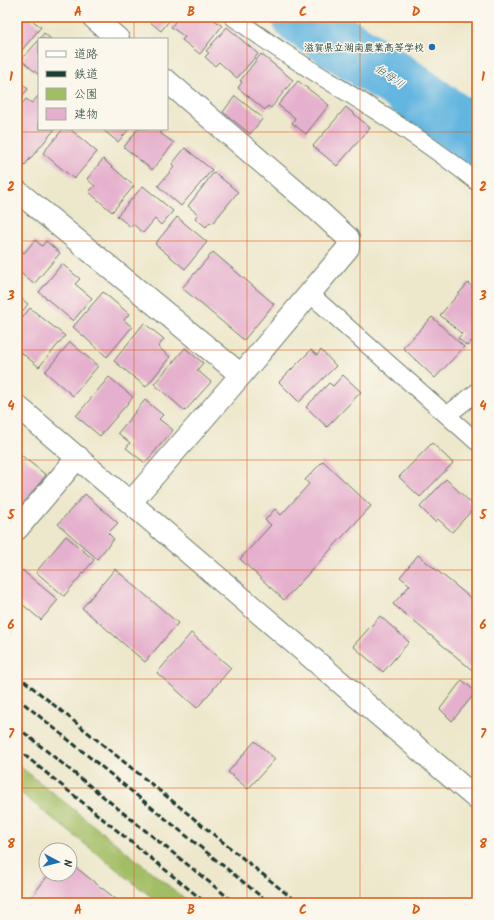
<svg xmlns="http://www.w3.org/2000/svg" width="494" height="920" font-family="Kalam,'Klee One',sans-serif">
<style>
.green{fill:#a2be65;stroke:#607e4c}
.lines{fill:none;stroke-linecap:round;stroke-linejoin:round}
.river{stroke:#64b6e0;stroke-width:56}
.building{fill:#e5b0cd}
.service-casing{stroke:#677869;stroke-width:19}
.minor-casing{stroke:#677869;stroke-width:24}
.service{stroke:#fff;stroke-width:17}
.minor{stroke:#fff;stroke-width:22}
.rail{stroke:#1f3d34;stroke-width:3;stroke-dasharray:6 3;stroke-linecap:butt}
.grid{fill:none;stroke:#de580e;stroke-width:1;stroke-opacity:0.55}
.poi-dot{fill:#1f6fb2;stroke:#fbf7ec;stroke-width:1.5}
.labels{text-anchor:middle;stroke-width:3;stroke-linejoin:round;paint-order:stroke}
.poi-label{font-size:10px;font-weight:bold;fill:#1f3d34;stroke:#fbf7ec;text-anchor:end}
.water-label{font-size:11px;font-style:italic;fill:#305b5f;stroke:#fbf7ec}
.neatline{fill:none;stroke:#de580e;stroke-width:1.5}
.grid-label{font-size:13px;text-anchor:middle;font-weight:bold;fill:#de580e}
</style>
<rect width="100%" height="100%" fill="#fbf7ec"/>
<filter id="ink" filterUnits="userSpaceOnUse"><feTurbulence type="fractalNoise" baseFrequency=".025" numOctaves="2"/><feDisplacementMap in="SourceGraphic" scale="8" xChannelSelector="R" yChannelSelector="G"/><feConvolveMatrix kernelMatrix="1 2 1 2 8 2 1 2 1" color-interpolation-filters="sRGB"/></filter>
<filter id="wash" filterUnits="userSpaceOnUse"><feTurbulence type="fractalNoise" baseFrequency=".012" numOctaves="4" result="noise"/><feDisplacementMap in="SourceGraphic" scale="16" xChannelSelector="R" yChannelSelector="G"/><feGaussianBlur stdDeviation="0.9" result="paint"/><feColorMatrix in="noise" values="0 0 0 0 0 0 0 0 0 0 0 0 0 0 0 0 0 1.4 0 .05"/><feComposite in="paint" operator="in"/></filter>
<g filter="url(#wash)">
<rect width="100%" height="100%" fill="#ede7cb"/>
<path class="green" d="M17,764l173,139h-31l-142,-113z"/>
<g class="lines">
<path class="river" d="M300,17l101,66 76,55"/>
</g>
<g id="blocks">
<path class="building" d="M17,17h11l13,10 -24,29z
M144,17h28l-11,14z
M179,17h32l11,9 -22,28 -18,-14 3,-3 -14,-10z
M227,27l31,27 -21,24 -18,-16 -4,4 -10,-9 4,-4 -3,-2z
M44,33l7,6h-12z
M39,40v35l-18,-15z
M261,54l32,26 -22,28 -3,-2 -3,4 -27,-22 4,-6 -2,-1z
M17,79l11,10 -11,13z
M298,81l31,24 -23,29 -14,-11 3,-5 -17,-13z
M38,96l1,1v32h16l-31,37 -7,-6v-50l9,-11 6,4z
M235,96l28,22 -13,16 -27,-22z
M346,107l24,21 -33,38 -24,-20z
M63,129h7l27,23 -23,27 -31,-26z
M102,129h27l-11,13z
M138,129h25l-3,4 14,10 -22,27 -28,-23z
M185,148l27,22 -31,36 -23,-20 16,-19 -2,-3z
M103,159l31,27 -22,26 -23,-20 6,-6 -8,-7z
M214,172l24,20 -26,32 -2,-2 -4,5 -11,-9 3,-4 -10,-8z
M143,186l30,25 -12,14 -6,-6 -12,14 -10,-9 -2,3 -14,-11z
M177,217l30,25 -22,27 -30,-25z
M35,240l7,6 4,-5 14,12 -26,31 -17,-14v-23l7,6z
M213,252l61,52 -30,36 -62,-52z
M62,264l18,15 -5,5 17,14 -19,23 -34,-29z
M468,283l9,8v56l-6,-6 -4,5 -9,-8 4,-4 -22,-19z
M103,292l26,22 -5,6 8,7 -25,30 -34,-30z
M17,295l11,9 -11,14z
M30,308l35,28 -26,31 -22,-18v-24z
M432,317l32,30 -29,31 -32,-30z
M144,323l20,16 -6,8 12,10 -24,30 -32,-26z
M70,342l28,24 -25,30 -28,-24z
M185,348l18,15 -6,7 14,12 -26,29 -31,-27z
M311,350l6,5 4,-5 15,16 -37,36 -20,-20z
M343,375l18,17 -34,35 -21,-20 23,-24 4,3z
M109,377l24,20 -33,39 -24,-20z
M145,400l18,15 -4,4 14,11 -28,33 -19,-15 4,-5 -12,-10z
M432,443l21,20 -33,34 -21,-20z
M17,452l29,23 -26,33 -3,-3z
M323,461l48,45 -87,94 -44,-41 31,-34 -6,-5 10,-11 6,6 28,-31 -4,-4z
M446,479l29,28 -23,25 -14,-13 -3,3 -15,-15z
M85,494l33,29 -10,10 6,6 -17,20 -39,-35z
M66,536l28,24 -30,36 -28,-24z
M418,555l59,48v71l-84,-70 17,-19 -10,-8z
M115,569l63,54 -33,39 -63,-54z
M22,570l36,30 -17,20 -24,-20v-24z
M380,616l29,26 -26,30 -30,-26z
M191,633l40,35 -34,40 -40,-35z
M462,680l14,12 -24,29 -12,-12z
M255,741l20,18 -27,30 -20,-17z
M70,863l51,40h-94l22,-29h21z"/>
</g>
</g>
<g filter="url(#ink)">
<use href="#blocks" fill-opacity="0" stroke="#677869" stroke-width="1"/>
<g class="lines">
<defs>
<path id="service" d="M233,17c17,12 33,24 50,35 65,42 134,81 194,130
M310,294l167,148
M447,415l30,-23"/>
<path id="minor" d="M93,17l25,22
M17,191l224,184
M17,406l460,393
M131,502l110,-127 107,-127v-10l-35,-32 -146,-125
M17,529l61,-72"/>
</defs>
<use href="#service" class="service-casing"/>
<use href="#minor" class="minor-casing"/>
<use href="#service" class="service"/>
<use href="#minor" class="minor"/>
<path class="rail" d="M17,675l281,228
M17,698l252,205
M17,727l218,176
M17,749l189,154"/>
</g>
</g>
<path class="grid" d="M134,17v22M247,17v886M360,17v886M134,129v774M17,132h460M17,241h460M17,350h460M17,460h460M17,570h460M17,679h460M17,788h460"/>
<circle class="poi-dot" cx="432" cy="47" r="4"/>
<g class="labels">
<g class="poi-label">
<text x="424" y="51">滋賀県立湖南農業高等学校</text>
</g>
<g class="water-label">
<text transform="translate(390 76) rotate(34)" y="4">伯母川</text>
</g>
</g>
<rect width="494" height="920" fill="none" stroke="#fbf7ec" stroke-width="44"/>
<rect x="38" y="38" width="130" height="92" fill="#fbf7ec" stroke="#a3ada2"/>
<rect x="46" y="51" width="20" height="6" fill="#ffffff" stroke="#a3ada2"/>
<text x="74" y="58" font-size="12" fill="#1f3d34">道路</text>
<rect x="46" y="71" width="20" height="6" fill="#1f3d34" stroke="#a3ada2"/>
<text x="74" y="78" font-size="12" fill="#1f3d34">鉄道</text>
<rect x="46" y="88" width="20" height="12" fill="#a2be65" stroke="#a3ada2"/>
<text x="74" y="98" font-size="12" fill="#1f3d34">公園</text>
<rect x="46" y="108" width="20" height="12" fill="#e5b0cd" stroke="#a3ada2"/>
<text x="74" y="118" font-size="12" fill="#1f3d34">建物</text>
<g transform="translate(58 862) rotate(97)"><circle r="19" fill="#fbf7ec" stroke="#a3ada2"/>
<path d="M0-3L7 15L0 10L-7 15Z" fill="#1f6fb2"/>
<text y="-6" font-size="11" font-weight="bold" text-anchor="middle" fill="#1f3d34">N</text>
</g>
<rect x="22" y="22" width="450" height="876" class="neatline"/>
<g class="grid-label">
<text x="78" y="16">A</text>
<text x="191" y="16">B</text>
<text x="303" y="16">C</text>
<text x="416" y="16">D</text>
<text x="11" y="81">1</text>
<text x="483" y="81">1</text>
<text x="11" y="191">2</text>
<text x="483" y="191">2</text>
<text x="11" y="300">3</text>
<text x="483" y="300">3</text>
<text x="11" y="410">4</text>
<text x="483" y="410">4</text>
<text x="11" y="519">5</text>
<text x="483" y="519">5</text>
<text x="11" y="629">6</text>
<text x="483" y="629">6</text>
<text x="11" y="738">7</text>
<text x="483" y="738">7</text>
<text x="11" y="848">8</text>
<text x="483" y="848">8</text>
<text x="78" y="914">A</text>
<text x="191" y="914">B</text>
<text x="303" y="914">C</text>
<text x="416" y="914">D</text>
</g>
</svg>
